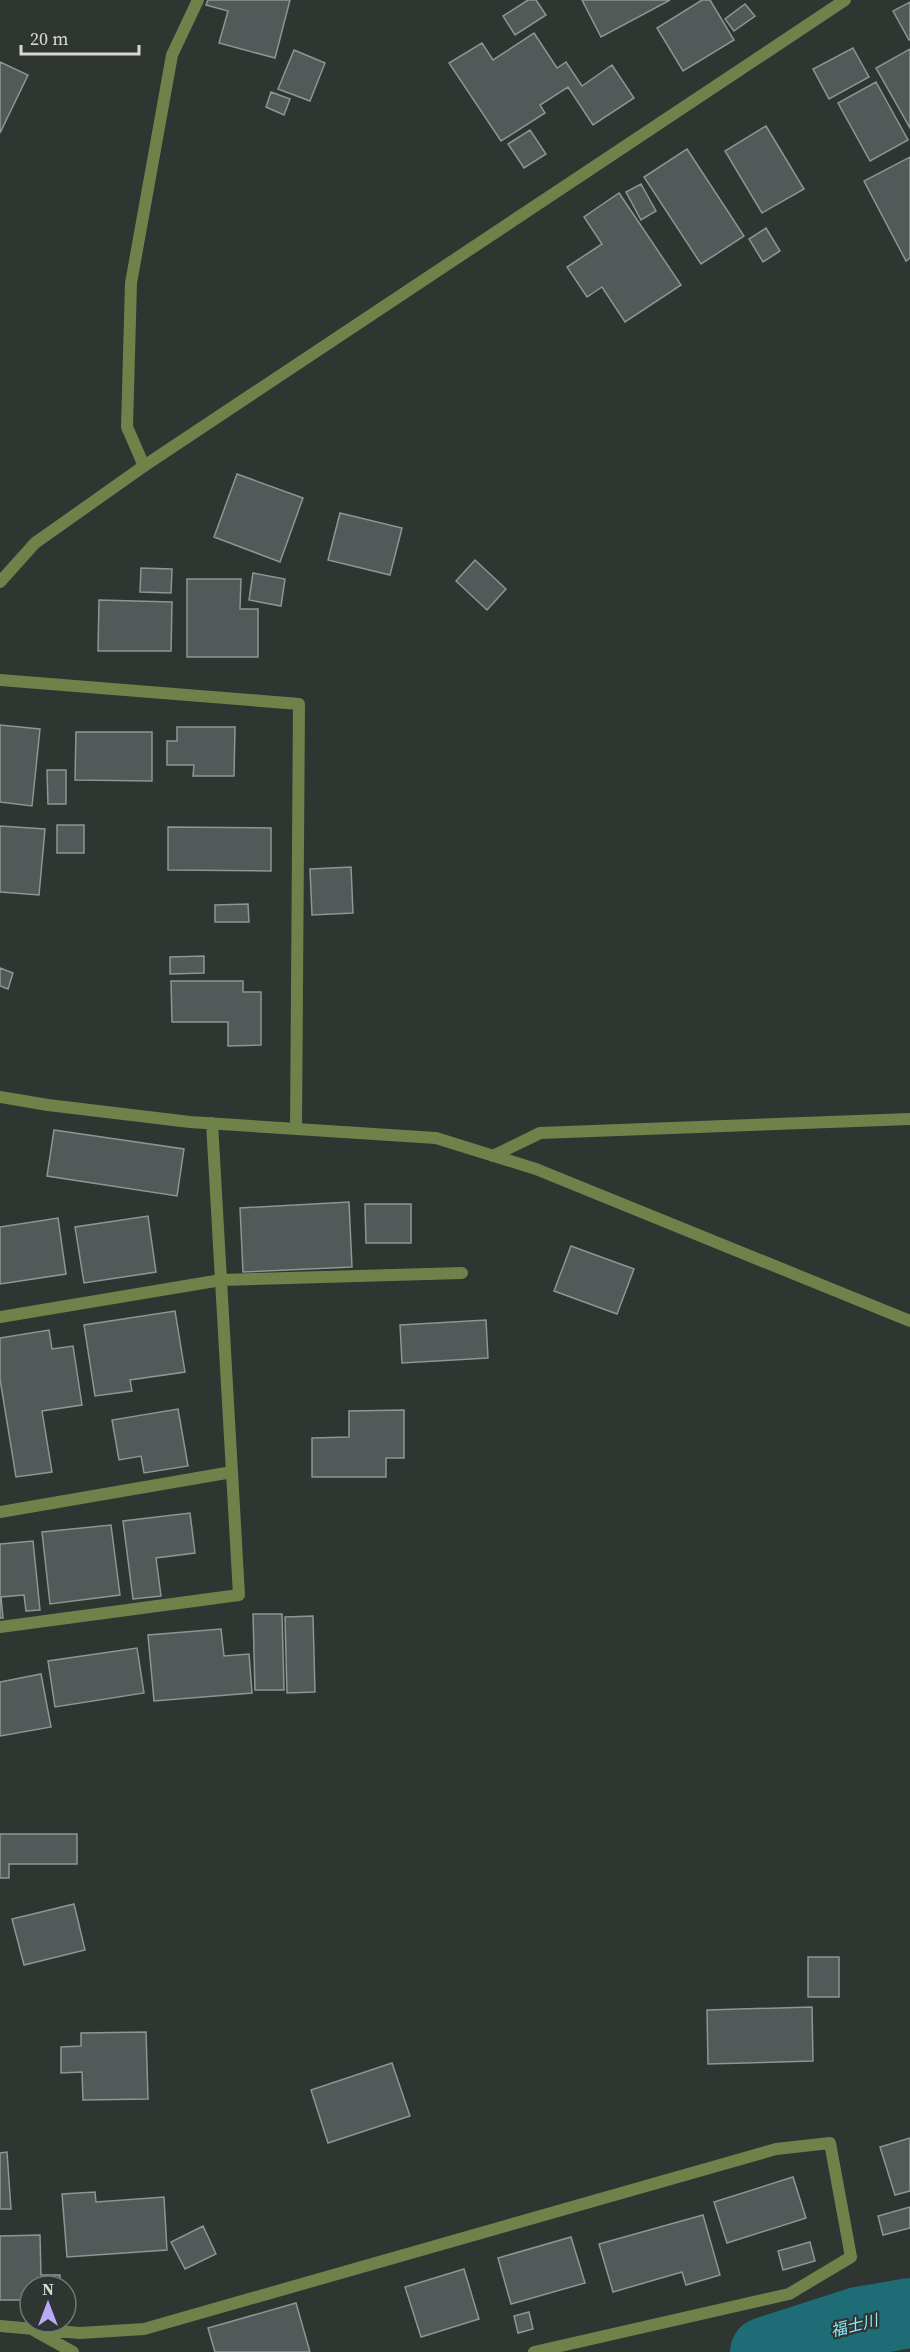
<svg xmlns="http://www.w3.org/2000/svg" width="910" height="2352" font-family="'Source Serif 4','Noto Sans JP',serif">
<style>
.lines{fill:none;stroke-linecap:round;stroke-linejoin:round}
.river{stroke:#1e6c76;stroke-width:70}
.building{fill:#515a58;stroke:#8c9693;stroke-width:1.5}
.minor{stroke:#6f824a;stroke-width:12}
.tertiary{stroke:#6f824a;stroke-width:12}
.labels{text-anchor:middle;stroke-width:4.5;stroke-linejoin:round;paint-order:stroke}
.water-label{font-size:16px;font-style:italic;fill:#8debfa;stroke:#2f3531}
</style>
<rect width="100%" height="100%" fill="#2f3531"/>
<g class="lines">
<path class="river" d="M765,2352l93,-30 52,-9"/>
</g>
<path class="building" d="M208,0h82l-15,58 -56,-15 9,-32 -22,-6z
M528,0h8l10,15 -31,20 -12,-19z
M582,0h88l-69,37z
M702,0h8l24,40 -51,31 -26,-43z
M910,2v37l-1,1 -16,-29z
M745,4l10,12 -21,15 -9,-12z
M534,33l23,35 9,-6 16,24 30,-21 22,33 -41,27 -25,-38 -28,18 5,8 -44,28 -52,-78 33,-20 11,17z
M853,48l16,29 -40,22 -16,-30z
M910,49v79l-34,-60z
M294,50l31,13 -15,38 -32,-12z
M0,62l28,13 -28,58z
M876,82l32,58 -38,21 -32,-58z
M271,92l19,7 -6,16 -18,-8z
M766,126l38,63 -42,24 -37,-62z
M530,130l16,24 -22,14 -16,-24z
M687,149l57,87 -43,28 -57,-87z
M910,157v101l-4,3 -42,-80z
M641,184l15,27 -15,9 -15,-28z
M619,193l62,92 -56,37 -23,-35 -15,10 -20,-30 35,-23 -18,-27z
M766,228l14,23 -17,11 -14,-23z
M237,474l66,24 -23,64 -66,-25z
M340,513l62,15 -12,47 -62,-15z
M475,560l31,29 -19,21 -31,-29z
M141,568l31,1 -1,24 -31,-1z
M253,573l32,6 -4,27 -32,-6z
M187,579h54l-1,30h18v48h-71z
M99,600l73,2 -1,49h-73z
M0,725l40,4 -8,77 -32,-4z
M177,727h58l-1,49h-41l1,-11h-27v-24h10z
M76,732h76v49l-77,-1z
M47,770h19v34h-18z
M57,825h27v28h-27z
M0,826l45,3 -6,66 -39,-3z
M168,827l103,1v43l-103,-1z
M351,867l2,46 -41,2 -2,-46z
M248,904l1,18h-34v-17z
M204,956v17l-34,1v-17z
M0,968l13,5 -5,16 -8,-3z
M171,981h72v11h18v53l-33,1v-24h-56z
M54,1130l130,19 -7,47 -130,-20z
M349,1202l3,65 -109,5 -3,-64z
M365,1204h46v39h-45z
M148,1216l8,56 -72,11 -9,-56z
M58,1218l8,56 -66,10v-57z
M571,1246l63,23 -17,45 -63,-23z
M175,1311l10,61 -55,8 2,11 -37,5 -11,-71z
M486,1320l2,38 -86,5 -2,-38z
M49,1330l3,19 21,-3 9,59 -40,6 10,61 -36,5 -16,-98v-41z
M178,1409l10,57 -44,7 -3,-17 -22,4 -7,-40z
M404,1410v48h-18v19h-74v-39l37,-1v-26z
M190,1513l5,40 -39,5 5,38 -28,3 -10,-78z
M111,1525l9,70 -70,9 -8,-72z
M33,1541l7,69 -14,1 -2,-16 -23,2 2,21h-3v-74z
M253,1614h29l2,76h-29z
M313,1616l2,76 -28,1 -2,-76z
M221,1629l3,27 25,-2 3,39 -98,8 -6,-66z
M137,1648l7,45 -89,14 -7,-46z
M41,1674l10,53 -51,9v-54z
M0,1834h77v30h-68v14h-9z
M74,1904l11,46 -61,15 -12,-46z
M808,1957h31v40h-31z
M812,2007l1,54 -105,3 -1,-54z
M146,2032l2,67 -65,1 -1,-28 -21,1v-26l20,-1v-13z
M392,2063l18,53 -82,27 -17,-53z
M910,2138v53l-15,4 -15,-48z
M7,2152l4,57h-11v-56z
M793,2177l13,41 -79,25 -13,-41z
M95,2192l1,10 68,-5 3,53 -100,7 -5,-63z
M910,2207v21l-27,7 -5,-19z
M703,2215l17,60 -34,10 -4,-13 -69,20 -14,-48z
M203,2226l13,28 -31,15 -14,-27z
M40,2235l1,40h19v11h-30v14h-30v-64z
M571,2237l14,46 -74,21 -13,-46z
M810,2242l5,19 -32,9 -5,-19z
M464,2269l15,50 -58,18 -16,-50z
M296,2303l14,49h-95l-7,-24z
M529,2312l4,17 -15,4 -4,-17z"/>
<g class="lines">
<path class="minor" d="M144,466l-17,-39 4,-144 41,-228 26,-55
M0,680l299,24 -3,425
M0,1097l48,8 142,17 246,16 100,31 374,152
M493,1156l47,-23 370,-14
M0,1317l221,-37 241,-7
M0,1512l232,-40
M0,1627l239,-32 -27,-472
M0,2326l80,7 64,-4 632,-180 54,-6 21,114 -62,37 -255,58
M35,2331l38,21"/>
<path class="tertiary" d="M0,582l35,-39 109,-77 701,-466"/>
</g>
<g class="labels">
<g class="water-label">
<text transform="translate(854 2325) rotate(-14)" y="6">福士川</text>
</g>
</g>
<g transform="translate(48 2304)"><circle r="28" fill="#2f3531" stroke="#727773" stroke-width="1.5"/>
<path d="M0-4.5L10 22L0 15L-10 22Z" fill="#b9aaf7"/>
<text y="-9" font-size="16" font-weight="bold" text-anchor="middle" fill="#d6dad7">N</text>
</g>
<path d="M21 45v9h118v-9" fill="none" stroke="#d6dad7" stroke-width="3"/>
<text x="30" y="45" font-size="18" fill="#d6dad7" stroke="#2f3531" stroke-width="4.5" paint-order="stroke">20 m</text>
</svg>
